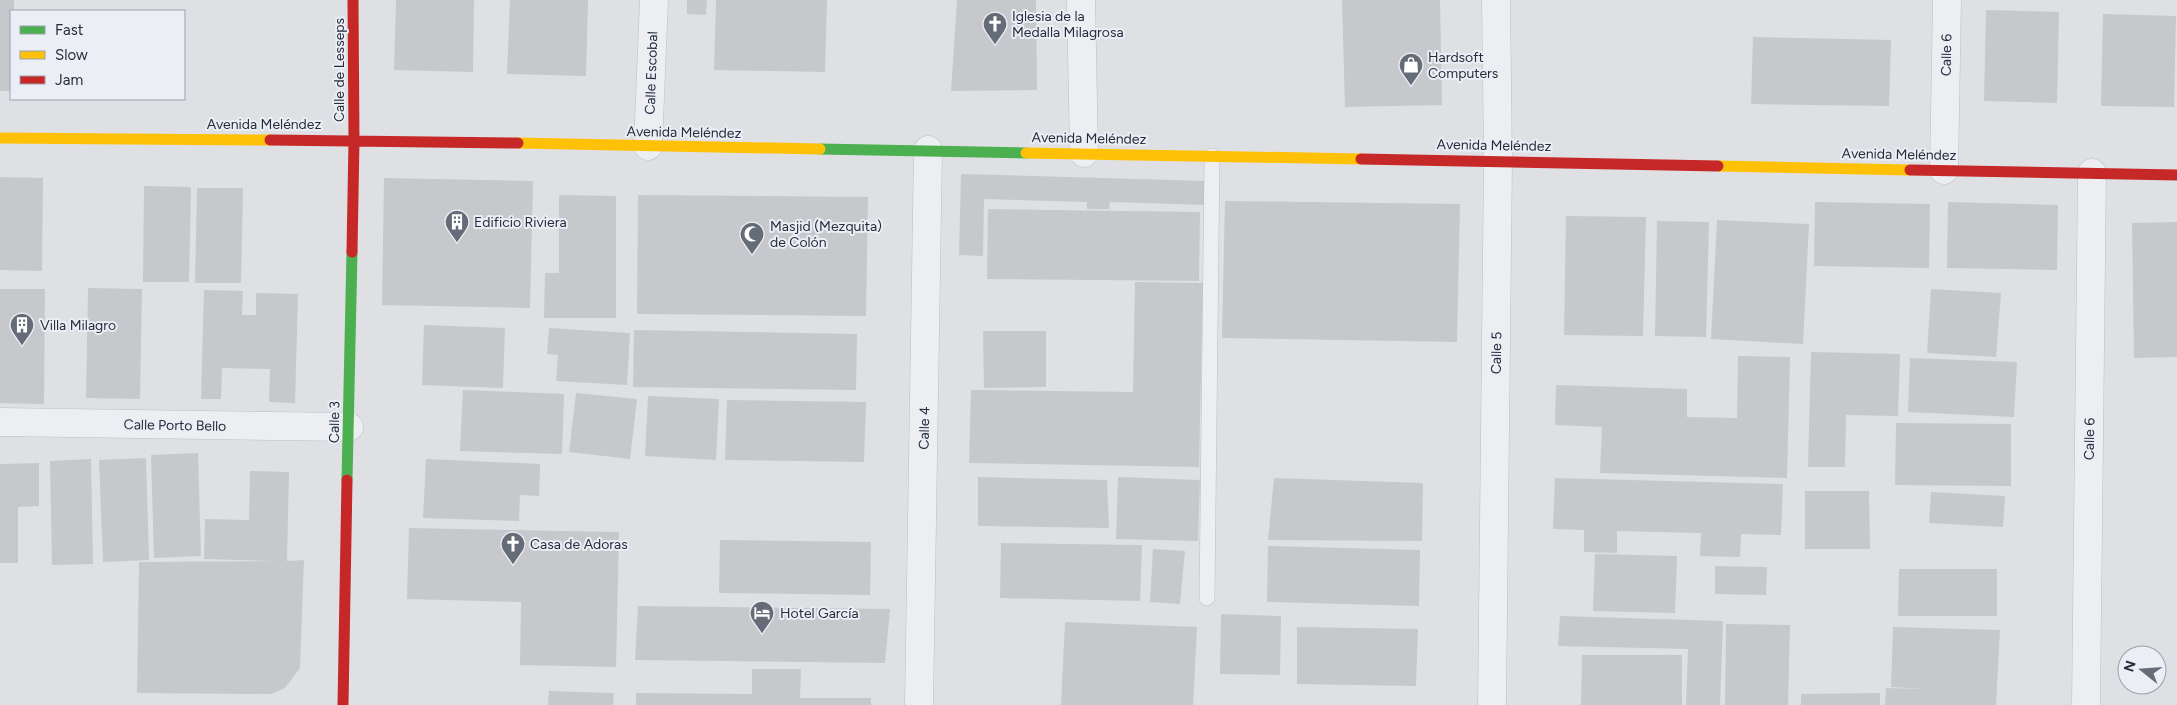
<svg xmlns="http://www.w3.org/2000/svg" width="2177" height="705" font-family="Figtree,sans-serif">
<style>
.building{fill:#c7c8cc}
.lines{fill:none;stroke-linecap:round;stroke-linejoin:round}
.lane-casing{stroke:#bdbec2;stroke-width:16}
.street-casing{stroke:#bdbec2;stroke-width:29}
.lane{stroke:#edeef1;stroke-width:15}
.street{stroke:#edeef1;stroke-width:28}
.fast{stroke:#4caf50;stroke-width:11}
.slow{stroke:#ffc107;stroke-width:11}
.jam{stroke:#c62828;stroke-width:11}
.labels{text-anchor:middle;stroke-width:4;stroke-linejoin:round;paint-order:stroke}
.poi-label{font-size:14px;fill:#252d3d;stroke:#ebeef4;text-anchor:start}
.street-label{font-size:14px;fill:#252d3d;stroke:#ebeef4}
</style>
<rect width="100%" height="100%" fill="#dfe0e4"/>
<path class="building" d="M0,0h14v11h-3v80h-11z
M396,0h78l-1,72 -79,-2z
M510,0h78l-2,76 -79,-2z
M687,0h20l-1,15 -19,-1z
M716,0h111l-2,72 -111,-2z
M957,0h79l1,90 -86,1z
M1342,0h98l2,105 -97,2z
M1986,10l73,2 -2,91 -73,-2z
M2103,14l73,2 -2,91 -73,-1z
M1753,37l138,3 -2,66 -138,-2z
M961,174l246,7v24l-97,-3 -1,7h-22v-7l-103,-3 -1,57 -24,-1z
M0,177l43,1 -1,93 -42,-1z
M384,178l149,3 -3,127 -148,-3z
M144,186l47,1 -2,95h-46z
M197,188h46l-2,95h-46z
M559,195l57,1v122h-72l1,-45h14z
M638,195l230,2 -2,119 -229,-2z
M1225,201l235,3 -3,138 -235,-4z
M1815,202l115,2 -1,64 -115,-2z
M1948,202l110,3 -1,65 -110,-2z
M988,209l212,3 -1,69 -212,-2z
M1566,216l80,1 -3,119 -79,-1z
M1717,220l92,4 -6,120 -92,-5z
M1657,221l52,1 -3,115 -51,-1z
M2177,222v135l-43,1 -2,-135z
M1135,282l68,1 -4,184 -230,-4 2,-73 162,2z
M88,288l54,1 -2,110 -54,-1z
M0,289h45l-1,115 -44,-1z
M1931,289l70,4 -5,64 -69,-4z
M204,290l39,1 -1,24h14v-22l42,1 -3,109 -26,-1 1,-33 -48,-1 -1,31h-20z
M424,325l81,3 -2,60 -81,-3z
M549,328l81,5 -3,52 -71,-4 2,-26 -11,-1z
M634,330l223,4 -1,56 -223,-3z
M983,331h63v56l-62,1z
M1811,352l89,2 -2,62 -52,-1 -1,52h-37z
M1738,356l52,1 -3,121 -187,-5 2,-46 -47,-2 1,-40 131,4v28l50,1z
M1910,358l107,4 -3,55 -106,-5z
M463,390l101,4 -2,60 -102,-3z
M576,393l61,6 -7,60 -61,-7z
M648,396l71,3 -3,61 -71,-4z
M727,400l139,2 -2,60 -139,-2z
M1896,423l115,1v62l-116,-1z
M198,453l3,103 -47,2 -3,-103z
M146,458l3,102 -46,2 -4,-102z
M91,459l2,105 -41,1 -2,-104z
M426,459l114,5 -1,32 -19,-1 -1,26 -96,-3z
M39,463v43l-21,1v56h-18v-99z
M250,471l39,1 -2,89 17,-1 -4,108 -15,20 -14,6 -134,-1 2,-131 135,-1 -70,-2 1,-40 44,1z
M978,477l129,3 2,48 -131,-2z
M1118,477l82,3 -2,61 -82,-2z
M1274,478l149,5 -1,58 -154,-1z
M1555,478l228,6 -2,51 -40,-1 -1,23 -40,-1 1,-23 -84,-2v22l-33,-1v-22l-31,-1z
M1805,491h64l1,58h-65z
M1931,492l74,4 -2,31 -74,-4z
M409,528l210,4 -3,135 -96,-2 1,-63 -114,-3z
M720,540l151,2 -1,53 -151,-2z
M1001,543l141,2 -2,56 -140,-3z
M1268,546l152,4 -1,56 -152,-4z
M1153,549l32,2 -5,53 -30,-2z
M1595,554l82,2 -2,57 -82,-2z
M1715,566l52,1 -1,28 -51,-1z
M1899,569h98v47h-99z
M638,606l252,3 -5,54 -250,-3z
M1221,614l60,2 -1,59 -60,-1z
M1560,616l163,5 -3,84h-34l2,-56 -130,-3z
M1065,622l132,5 -4,78h-132z
M1726,624l64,1 -2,80h-63z
M1297,627l121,2 -2,57 -119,-2z
M1893,627l107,3 -4,75h-111l1,-17 39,1 -34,-2z
M1582,655h100v50h-101z
M752,669h49l-1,29h71v7h-235v-12l116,1z
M549,691l65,2 -1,12h-65z
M1880,693v12h-79v-11z"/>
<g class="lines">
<defs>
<path id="lane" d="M1207,598l5,-442"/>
<path id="street" d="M1081,0l3,153
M648,146l6,-146
M1944,170l3,-170
M0,422l349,5
M919,705l9,-555
M1492,705l6,-545 -2,-160
M2086,705l6,-532"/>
</defs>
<use href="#lane" class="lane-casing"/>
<use href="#street" class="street-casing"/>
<use href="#lane" class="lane"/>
<use href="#street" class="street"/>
<path class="fast" d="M820,149l206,4
M347,480l5,-228"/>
<path class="slow" d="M0,138l270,2
M518,143l302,6
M1026,153l335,6
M1718,166l192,4"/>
<path class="jam" d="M270,140l248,3
M1361,159l357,7
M1910,170l267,5
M352,252l2,-112 -1,-140
M343,705l4,-225"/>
</g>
<defs>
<symbol id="church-pin" viewBox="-11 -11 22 30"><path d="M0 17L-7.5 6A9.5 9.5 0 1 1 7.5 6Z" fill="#666c77" stroke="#ebeef4"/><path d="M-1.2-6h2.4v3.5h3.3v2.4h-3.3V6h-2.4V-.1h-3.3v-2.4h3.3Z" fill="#fff"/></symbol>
<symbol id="shop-pin" viewBox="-11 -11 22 30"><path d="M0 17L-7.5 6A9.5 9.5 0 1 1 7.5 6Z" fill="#666c77" stroke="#ebeef4"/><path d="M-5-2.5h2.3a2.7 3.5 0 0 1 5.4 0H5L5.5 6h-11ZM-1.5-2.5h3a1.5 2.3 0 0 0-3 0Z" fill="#fff"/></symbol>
<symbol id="building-pin" viewBox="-11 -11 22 30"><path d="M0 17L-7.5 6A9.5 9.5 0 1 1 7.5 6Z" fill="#666c77" stroke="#ebeef4"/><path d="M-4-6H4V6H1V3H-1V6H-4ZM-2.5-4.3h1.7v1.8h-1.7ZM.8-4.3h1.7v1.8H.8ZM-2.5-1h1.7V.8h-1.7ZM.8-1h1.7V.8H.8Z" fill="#fff"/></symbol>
<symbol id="mosque-pin" viewBox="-11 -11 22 30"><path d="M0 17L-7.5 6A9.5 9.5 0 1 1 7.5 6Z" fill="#666c77" stroke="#ebeef4"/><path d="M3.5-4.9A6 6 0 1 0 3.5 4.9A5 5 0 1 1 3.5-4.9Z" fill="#fff"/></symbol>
<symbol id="hotel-pin" viewBox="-11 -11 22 30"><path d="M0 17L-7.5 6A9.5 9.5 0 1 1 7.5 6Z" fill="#666c77" stroke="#ebeef4"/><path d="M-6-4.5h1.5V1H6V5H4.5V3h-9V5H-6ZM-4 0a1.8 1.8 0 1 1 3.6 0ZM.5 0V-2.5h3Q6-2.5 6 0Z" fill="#fff"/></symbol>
</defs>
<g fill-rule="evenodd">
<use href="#church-pin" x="981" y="10" width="28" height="38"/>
<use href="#shop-pin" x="1397" y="51" width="28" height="38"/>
<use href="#building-pin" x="443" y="208" width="28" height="38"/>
<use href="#mosque-pin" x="738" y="220" width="28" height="38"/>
<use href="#building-pin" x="8" y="311" width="28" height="38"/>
<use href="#church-pin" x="499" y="530" width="28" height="38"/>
<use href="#hotel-pin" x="748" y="599" width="28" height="38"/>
</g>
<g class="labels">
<g class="poi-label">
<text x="1012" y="21">Iglesia de la<tspan x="1012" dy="16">Medalla Milagrosa</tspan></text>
<text x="1428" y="62">Hardsoft<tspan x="1428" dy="16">Computers</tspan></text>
<text x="474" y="227">Edificio Riviera</text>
<text x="770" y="231">Masjid (Mezquita)<tspan x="770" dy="16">de Colón</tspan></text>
<text x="40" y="330">Villa Milagro</text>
<text x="530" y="549">Casa de Adoras</text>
<text x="780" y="618">Hotel García</text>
</g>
<g class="street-label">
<text transform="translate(1946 55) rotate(-89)" y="5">Calle 6</text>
<text transform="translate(339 70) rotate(-90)" y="5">Calle de Lesseps</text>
<text transform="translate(651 73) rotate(-88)" y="5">Calle Escobal</text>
<text x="264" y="129">Avenida Meléndez</text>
<text transform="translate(684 132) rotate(1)" y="5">Avenida Meléndez</text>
<text transform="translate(1089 138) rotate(1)" y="5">Avenida Meléndez</text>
<text transform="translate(1494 145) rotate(1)" y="5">Avenida Meléndez</text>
<text transform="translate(1899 154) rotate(1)" y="5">Avenida Meléndez</text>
<text transform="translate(1496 353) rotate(-89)" y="5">Calle 5</text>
<text transform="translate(334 422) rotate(-89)" y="5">Calle 3</text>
<text transform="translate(175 425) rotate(1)" y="5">Calle Porto Bello</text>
<text transform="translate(924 428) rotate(-89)" y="5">Calle 4</text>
<text transform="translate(2089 439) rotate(-89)" y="5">Calle 6</text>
</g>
</g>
<rect x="10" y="10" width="175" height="90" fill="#ebeef4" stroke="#9ca1ab"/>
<rect x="20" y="26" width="25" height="8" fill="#4caf50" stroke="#9ca1ab"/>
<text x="55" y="35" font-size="15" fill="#252d3d">Fast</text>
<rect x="20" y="51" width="25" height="8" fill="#ffc107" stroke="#9ca1ab"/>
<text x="55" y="60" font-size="15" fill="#252d3d">Slow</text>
<rect x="20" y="76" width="25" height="8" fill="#c62828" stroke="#9ca1ab"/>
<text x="55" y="85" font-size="15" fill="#252d3d">Jam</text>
<g transform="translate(2142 670) rotate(287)"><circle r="24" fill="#ebeef4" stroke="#9ca1ab"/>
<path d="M0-4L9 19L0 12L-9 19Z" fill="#666c77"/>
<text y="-8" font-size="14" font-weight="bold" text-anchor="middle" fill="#252d3d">N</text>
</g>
</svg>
